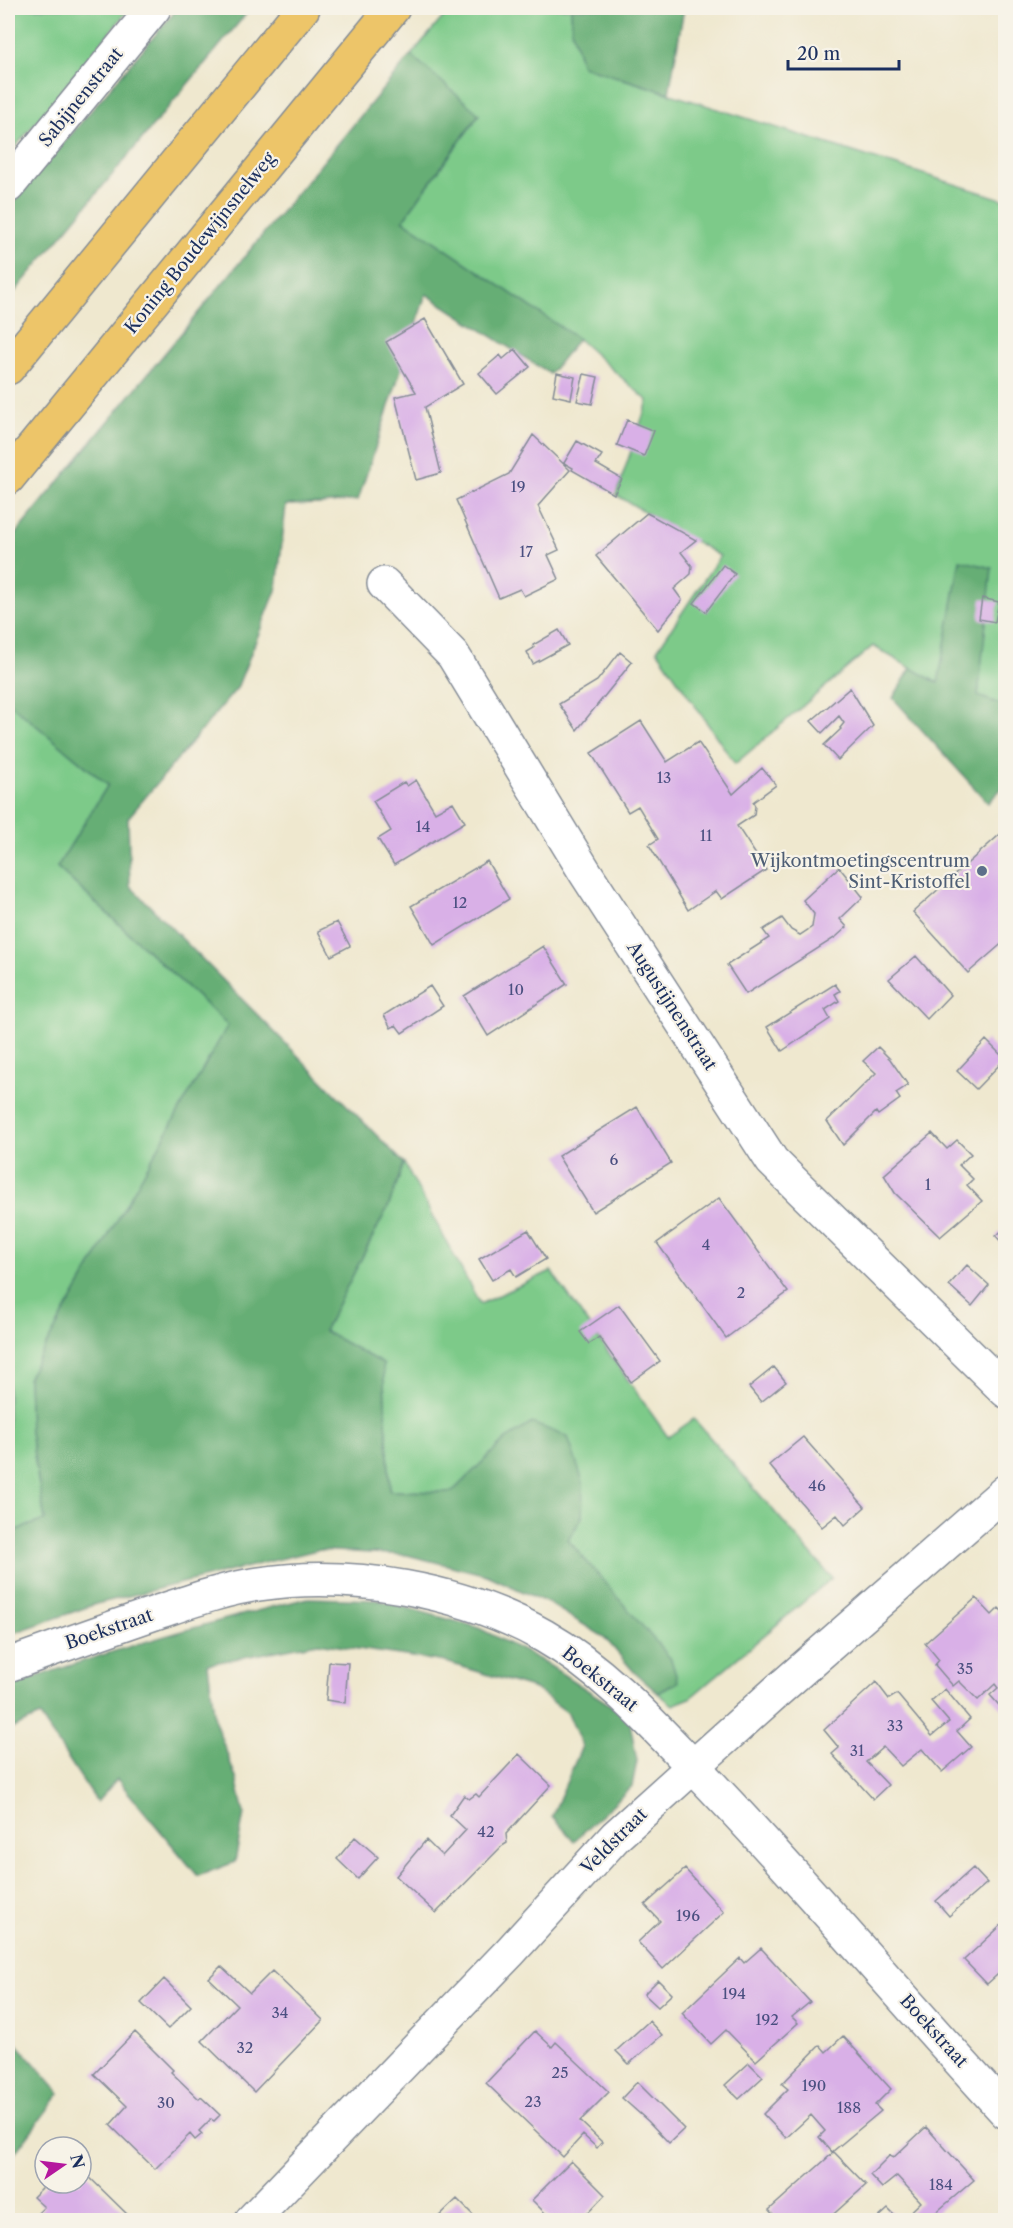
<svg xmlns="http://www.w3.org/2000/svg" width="1013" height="2228" font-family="'Libre Caslon Text',serif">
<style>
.green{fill:#7dca89;stroke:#4c7c74;stroke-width:1.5}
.forest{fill:#66ae75;stroke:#406e6a;stroke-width:1.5}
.building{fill:#d9b0e7}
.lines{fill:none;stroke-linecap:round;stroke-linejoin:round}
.street-casing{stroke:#858c96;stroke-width:36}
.highway-casing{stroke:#858c96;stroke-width:36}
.street{stroke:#fff;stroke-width:33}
.highway{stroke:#edc569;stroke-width:33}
.service-dot{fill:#5c6f8a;stroke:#f7f3e8;stroke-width:2}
.labels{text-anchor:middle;stroke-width:4.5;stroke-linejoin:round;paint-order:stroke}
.number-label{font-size:15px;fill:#4a4f80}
.street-label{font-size:18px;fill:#1b2f5e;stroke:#f7f3e8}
.service-label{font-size:18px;fill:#4e5e75;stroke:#f7f3e8;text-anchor:end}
</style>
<rect width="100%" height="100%" fill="#f7f3e8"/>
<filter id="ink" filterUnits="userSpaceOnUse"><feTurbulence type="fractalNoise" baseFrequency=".0167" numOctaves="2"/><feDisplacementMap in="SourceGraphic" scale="12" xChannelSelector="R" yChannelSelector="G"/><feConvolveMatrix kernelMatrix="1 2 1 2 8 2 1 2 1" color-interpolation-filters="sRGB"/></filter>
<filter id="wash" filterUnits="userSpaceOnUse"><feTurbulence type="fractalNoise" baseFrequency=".008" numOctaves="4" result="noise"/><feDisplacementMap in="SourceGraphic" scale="24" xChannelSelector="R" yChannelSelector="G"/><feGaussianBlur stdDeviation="1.35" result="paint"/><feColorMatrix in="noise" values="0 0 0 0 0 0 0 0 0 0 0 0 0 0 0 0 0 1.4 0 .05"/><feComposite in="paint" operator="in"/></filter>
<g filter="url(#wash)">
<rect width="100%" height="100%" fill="#efe8cf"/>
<path class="green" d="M8,8h122l-122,148z
M451,8h120l1,23 10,35 423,134v506l-27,-10 13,-127 -53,115 -65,-38 -138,118 -78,-114 63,-94 -104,-61 32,-94 -70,-62 -175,-119 76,-105 -68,-60z
M8,702l100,83 -51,82 171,158 -200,352 2,55 15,88 -37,13z
M404,1163l76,141 71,-33 117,166 26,-18 138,159 -142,120 -17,7 -15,-12 20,-11 -66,-90 -44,-52 14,-23 -76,-78 -54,53 -62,-1 -7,-127 -59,-33 65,-126z"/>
<path class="forest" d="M178,8h73l-243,292v-91z
M571,8h113l-15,85 -87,-27 -10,-35z
M411,55l68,59 -76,106 175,119 -28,35 -124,-80 -68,206 -37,4 -35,1 -9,83 -40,100 -109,130 2,68 274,277 -15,42 -65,126 59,33 7,127 62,1 54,-53 26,-16 36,14 15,45 -1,35 -14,23 103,119 7,23 -20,11 -23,-20 -31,-36 -54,-33 -63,-29 -80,-20 -90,-5 -221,54 -88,31v-102l37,-13 -15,-88 -2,-55 200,-352 -171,-158 51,-82 -100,-83v-159z
M960,560l32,8 -14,128 27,10v79l-17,18 -95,-105 18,-30 27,15z
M308,1598l70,2 99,27 67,35 85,55 8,44 -5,25 -58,55 -22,-25 30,-70 -14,-33 -33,-24 -89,-27 -128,-19 -110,21 7,57 21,57 8,35 -9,49 -37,14 -81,-97 -20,23 -57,-86 -32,14v-43c98,-36 198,-64 300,-89z
M8,2033l52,60 -52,69z"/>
<g id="blocks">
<path class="building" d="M425,319l38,65 -38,23 16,66 -25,7 -21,-83 21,-5 -30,-50z
M515,349l15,18 -33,27 -18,-21 21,-18 3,4z
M557,373l18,4 -4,22 -18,-4z
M584,374l14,3 -6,27 -15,-3z
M627,420l27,11 -10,25 -27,-11z
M533,435l37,35 -32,36 21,44 -11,5 11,24 -35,17 -4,-7 -21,9 -43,-98 53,-26z
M577,441l25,14 -6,9 26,15 -8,15 -42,-24 1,-2 -9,-5z
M647,513l49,27 -15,12 11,14 -1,8 -17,15 8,11 -24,30 -62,-74z
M723,565l12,9 -29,38 -12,-9z
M982,598l17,4 -4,20 -16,-3z
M559,630l9,15 -35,19 -6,-12 7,-4 -1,-3z
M620,652l12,10 -55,68 -18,-26 38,-23z
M850,688l23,38 -35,34 -14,-15 17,-16 -1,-1 4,-5 -5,-7 -17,17 -11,-12z
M641,721l26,41 31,-20 35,52 29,-26 14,17 -23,17 2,4 -1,9 -17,11 29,44 -44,29 -6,-8 -28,19 -39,-65 9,-6 -20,-33 -10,6 -37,-59z
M416,780l19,32 18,-10 12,20 -71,43 -16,-26 13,-8 -18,-30 31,-19 3,4z
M1006,829v111l-38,33 -55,-61z
M487,861l22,38 -75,46 -23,-39z
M839,867l24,30 -23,22 7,8 -11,10 -90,57 -19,-29 42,-27 -6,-8 19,-12 9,12 9,5 12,-8 2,-13 -11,-14z
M337,922l13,24 -19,10 -13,-25z
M543,946l24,38 -79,52 -24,-40z
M916,956l34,39 -23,24 -38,-40z
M835,984l5,7 -5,3 4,7 -14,9 5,9 -48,32 -15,-24z
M430,986l13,20 -41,27 -6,-8 -5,3 -7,-13z
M986,1040l19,19 -29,30 -19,-18z
M878,1047l12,12 18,26 -12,8 4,6 -22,16 -2,-3 -33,33 -16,-24 49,-48 -13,-12z
M637,1107l34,56 -78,49 -35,-56z
M932,1133l15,16 10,-9 14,14 -12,11 14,14 -6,6 15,16 -42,36 -45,-44 -11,-18z
M719,1198l69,94 -62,46 -69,-95z
M1006,1227v20l-10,-11z
M528,1230l18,29 -30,18 -5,-8 -19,11 -13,-21z
M967,1265l22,20 -17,21 -23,-21z
M619,1305l41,56 -29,21 -32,-45 -10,7 -9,-12z
M774,1367l12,15 -25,20 -12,-15z
M803,1437l62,70 -20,18 -8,-10 -15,12 -53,-62z
M976,1598l16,17 7,-7 7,7v98l-16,-18 8,-7 -3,-4 -17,16 -19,-19 -6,5 -18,-21 4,-5 -14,-17z
M329,1662l19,1 -3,40 -19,-3z
M876,1682l13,17 8,-5 35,42 17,-14 -18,-21 14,-12 25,30 -13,12 14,16 -29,25 -20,-23 -21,17 -18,-19 -17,15 22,23 -15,14 -41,-45 7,-6 -15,-18z
M519,1754l32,31 -45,49 1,9 -5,3 -66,67 -40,-37 30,-36 16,16 24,-26 -16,-15 14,-20 5,4 7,-5 3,3z
M355,1837l23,20 -20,22 -21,-20z
M973,1868l14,15 -38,33 -13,-15z
M685,1869l39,43 -61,57 -25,-27 22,-21 -15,-16z
M1006,1921v46l-19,17 -23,-24z
M761,1948l49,54 -18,15 6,6 -42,38 -30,-31 -15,14 -29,-31 58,-55 4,5z
M221,1966l29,27 22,-22 51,49 -69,72 -52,-51 35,-36 -28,-27z
M164,1979l27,27 -23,23 -27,-26z
M658,1980l14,14 -14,13 -14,-13z
M649,2021l13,14 -33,29 -13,-13z
M535,2031l17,16 4,-5 53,50 -29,29 22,21 -5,6 -14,-13 -20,22 -77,-74z
M135,2032l38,38 -2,2 28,27 2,-2 19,18 -6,6 -3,-2 -12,12 3,3 -7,6 -5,-6 -35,35 -45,-44 17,-19 -33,-32z
M843,2036l48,53 -16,16 6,6 -49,41 -13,-15 6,-6 -14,-16 -25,23 -23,-24 25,-25 -6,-5 38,-39 6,7z
M749,2063l14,14 -24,22 -14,-14z
M637,2082l47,47 -15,14 -21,-22 -26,-23z
M926,2127l48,53 -47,40h-25l19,-18 -24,-26 -15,12 -12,-13 20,-20 3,3z
M834,2152l32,33 -39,35h-49l-9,-10z
M571,2161l34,34 -24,25h-29l-20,-20z
M81,2169l51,50 -1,1h-86l-7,-7 6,-6 -11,-10 14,-14h34z
M457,2199l21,21h-43z
M888,2209l11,11h-23z"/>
</g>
</g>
<g filter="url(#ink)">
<use href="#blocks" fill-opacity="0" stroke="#858c96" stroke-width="1.5"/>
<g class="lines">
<defs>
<path id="street" d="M8,186l146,-178
M384,584l69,71 132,217 187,289 234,230
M8,1665c50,-18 100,-36 150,-53 33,-11 66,-23 101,-28 92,-14 204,6 285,52 63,36 111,91 161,143 103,107 199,223 301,333
M252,2220l257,-267 107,-117 160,-144 230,-201"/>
<path id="highway" d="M8,368l295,-360
M8,478l385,-470"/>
</defs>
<use href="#street" class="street-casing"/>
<use href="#highway" class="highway-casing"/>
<use href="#street" class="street"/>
<use href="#highway" class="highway"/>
</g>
</g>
<circle class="service-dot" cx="982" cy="871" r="6"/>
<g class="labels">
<g class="number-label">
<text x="518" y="492">19</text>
<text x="526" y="557">17</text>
<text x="664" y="783">13</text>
<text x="423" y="832">14</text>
<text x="706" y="841">11</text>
<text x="460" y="908">12</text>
<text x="516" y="995">10</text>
<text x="614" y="1165">6</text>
<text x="928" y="1190">1</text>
<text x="706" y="1250">4</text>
<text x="741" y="1298">2</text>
<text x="817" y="1491">46</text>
<text x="965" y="1674">35</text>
<text x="895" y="1731">33</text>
<text x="857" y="1756">31</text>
<text x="486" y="1837">42</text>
<text x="688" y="1921">196</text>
<text x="734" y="1999">194</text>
<text x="280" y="2018">34</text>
<text x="767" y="2025">192</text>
<text x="245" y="2053">32</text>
<text x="560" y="2078">25</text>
<text x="814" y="2091">190</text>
<text x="533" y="2107">23</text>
<text x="166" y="2108">30</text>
<text x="849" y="2113">188</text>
<text x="941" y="2190">184</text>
</g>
<g class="street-label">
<text transform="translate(81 97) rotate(-51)" y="6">Sabijnenstraat</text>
<text transform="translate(200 243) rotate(-51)" y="6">Koning Boudewijnsnelweg</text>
<text transform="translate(672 1006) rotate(57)" y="6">Augustijnenstraat</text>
<text transform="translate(109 1629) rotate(-19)" y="6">Boekstraat</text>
<text transform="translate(600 1679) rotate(39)" y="6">Boekstraat</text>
<text transform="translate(614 1841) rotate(-45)" y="6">Veldstraat</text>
<text transform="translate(934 2031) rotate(48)" y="6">Boekstraat</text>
</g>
<g class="service-label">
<text x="970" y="867">Wijkontmoetingscentrum<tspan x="970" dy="21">Sint-Kristoffel</tspan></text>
</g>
</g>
<rect width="1013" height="2228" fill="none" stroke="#f7f3e8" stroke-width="30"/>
<g transform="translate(63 2165) rotate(76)"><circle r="28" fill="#f7f3e8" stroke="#9fa5b1" stroke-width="1.5"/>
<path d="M0-4.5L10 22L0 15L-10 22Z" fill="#b5179e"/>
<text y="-9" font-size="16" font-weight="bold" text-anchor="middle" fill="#1b2f5e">N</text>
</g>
<path d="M788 60v9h111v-9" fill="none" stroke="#1b2f5e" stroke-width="3"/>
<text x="797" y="60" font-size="18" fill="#1b2f5e" stroke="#f7f3e8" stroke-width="4.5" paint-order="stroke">20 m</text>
</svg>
